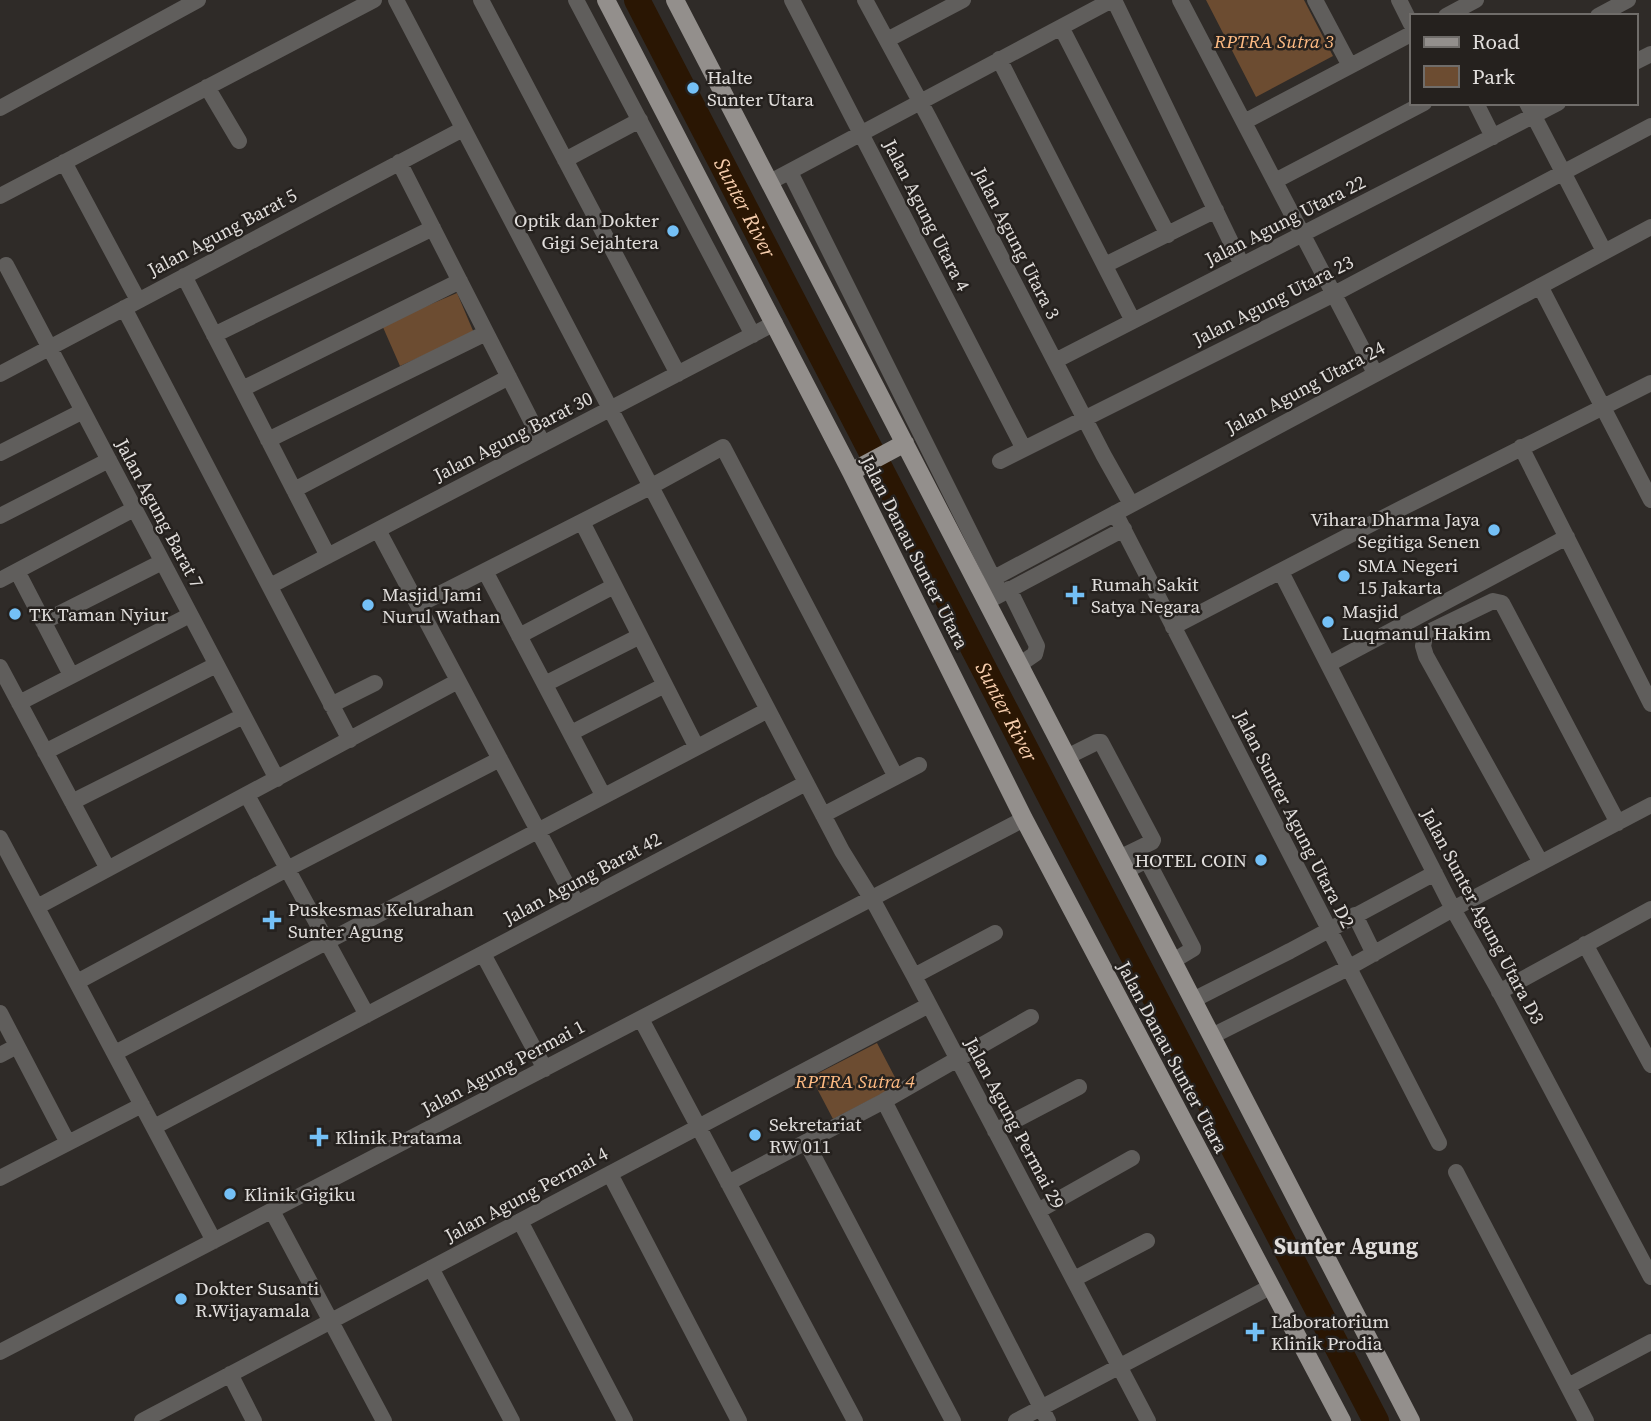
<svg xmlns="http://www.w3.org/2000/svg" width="1651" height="1421" font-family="'Source Serif 4',serif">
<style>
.green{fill:#6c4c31}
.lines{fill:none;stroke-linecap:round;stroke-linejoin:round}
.river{stroke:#2a1603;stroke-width:26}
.minor{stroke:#605e5c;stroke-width:16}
.major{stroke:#938f8c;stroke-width:18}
.poi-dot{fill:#74c0f6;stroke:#25211e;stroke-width:2.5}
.labels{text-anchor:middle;stroke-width:5;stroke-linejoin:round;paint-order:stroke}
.park-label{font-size:19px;font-style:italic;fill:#febb83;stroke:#25211e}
.poi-label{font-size:19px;fill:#e1dedc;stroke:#25211e;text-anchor:start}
.street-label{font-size:19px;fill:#e1dedc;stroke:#25211e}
.water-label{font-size:21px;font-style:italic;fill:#f6cdad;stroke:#25211e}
.quarter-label{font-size:23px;font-weight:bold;fill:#e1dedc;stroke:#25211e}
</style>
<rect width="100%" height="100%" fill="#2f2b28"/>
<path class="green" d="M1206,0h98l29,56 -77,41z
M457,293l17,40 -74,33 -18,-41z
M877,1043l22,42 -66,34 -22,-42z"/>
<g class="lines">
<path class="river" id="s1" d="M637,0l441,850 298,571"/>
<path class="minor" d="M396,0l446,851 34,55 38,70 234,445
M481,0l197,374
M576,0l177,335
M792,0l232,449
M865,0l64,118 175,338 27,48
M1114,0l128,265
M1180,0l195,373
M1315,0l35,66
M1399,0l12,24
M1446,16l30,-16
M1598,16l30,-16
M1061,27l107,208
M887,40l76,-40
M999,59l134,262
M1635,62l16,-8
M207,87l32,54
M1476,103l17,34
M1527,103l77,148
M0,108l198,-108
M1244,122l167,-88
M565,160l75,-40
M64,162l74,138
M399,162l144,282
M790,172l211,422
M1275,181l149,-78
M770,182l342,-182
M0,196l374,-196
M6,265l271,514
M1105,265l111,-55
M184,276l144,280
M1540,286l111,214
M124,308l226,432
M214,335l219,-107
M1055,361l503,-258
M0,374l463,-245
M242,389l218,-108
M268,440l218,-107
M1521,447l130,257
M0,453l83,-42
M1000,461l334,-167 317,-168
M294,490l215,-113
M1115,513l324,630
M0,516l109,-56
M582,522l114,224
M378,530l199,374
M17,571l54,104
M485,571l118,224
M1281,572l172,337 44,78 154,290
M0,580l134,-71
M270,586l505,-263
M979,586l672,-359
M1009,589l28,57 -2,8 -16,11
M992,599l132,-70
M418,605l232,-118 73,-40 173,330
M43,622l119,-60
M1173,627l231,-120 247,-124
M519,636l95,-50
M1329,664l238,-127
M0,667l108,202
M545,684l95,-48
M19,703l171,-88
M331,705l44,-22
M571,733l94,-48
M45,752l171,-87
M1067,757l30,-15h4l52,98 -1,2 -33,16
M247,795l120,220
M72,802l171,-86
M823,815l96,-50
M0,838l214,403
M1541,863l-115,-207 -3,-10 2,-9 8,-7 60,-29 9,2 116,220
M1126,871l19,-10 3,1 45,86v1l-20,12
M37,907l421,-226
M1355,915l19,39
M1585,944l66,121
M483,954l62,115
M914,976l81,-43
M77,982l210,-113 213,-110
M1499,992l152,-83
M1193,1000l97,-49 145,-78
M0,1013l68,130
M641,1019l214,402
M1212,1036l136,-68 105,-59 198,-104
M115,1053l653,-343
M0,1055l17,-9
M884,1101l164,320
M154,1127l652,-344
M995,1131l84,-44
M806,1142l147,279
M1456,1172l130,249
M610,1174l129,247
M0,1178l142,-73
M728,1183l156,-82 147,-84
M272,1211l112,210
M1038,1211l94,-53
M520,1221l105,200
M431,1268l81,153
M1074,1279l73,-38
M0,1352l1024,-533
M230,1374l24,47
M1568,1386l83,-44
M142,1421l787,-416
M1016,1421l254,-134"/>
<path class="major" d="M606,0l245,472 173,347 318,602
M675,0l736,1421
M851,472l54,-29"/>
</g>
<g class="poi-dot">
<circle cx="693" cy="88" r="7"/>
<circle cx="673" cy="231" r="7"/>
<circle cx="1494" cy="530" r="7"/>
<circle cx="1344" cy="576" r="7"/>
<path d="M1071.5 584.5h7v7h7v7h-7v7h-7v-7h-7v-7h7z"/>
<circle cx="368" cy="605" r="7"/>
<circle cx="15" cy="614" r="7"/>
<circle cx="1328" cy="622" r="7"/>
<circle cx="1261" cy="860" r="7"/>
<path d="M268.5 909.5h7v7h7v7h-7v7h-7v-7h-7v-7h7z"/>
<circle cx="755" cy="1135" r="7"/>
<path d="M315.5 1126.5h7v7h7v7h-7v7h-7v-7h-7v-7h7z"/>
<circle cx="230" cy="1194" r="7"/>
<circle cx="181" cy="1299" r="7"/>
<path d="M1251.5 1321.5h7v7h7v7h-7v7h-7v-7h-7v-7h7z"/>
</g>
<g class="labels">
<g class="park-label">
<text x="1274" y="48">RPTRA Sutra 3</text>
<text x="855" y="1088">RPTRA Sutra 4</text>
</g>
<g class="poi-label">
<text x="707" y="84">Halte<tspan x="707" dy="22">Sunter Utara</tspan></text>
<text x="659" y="227" text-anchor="end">Optik dan Dokter<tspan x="659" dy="22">Gigi Sejahtera</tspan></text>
<text x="1480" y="526" text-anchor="end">Vihara Dharma Jaya<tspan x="1480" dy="22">Segitiga Senen</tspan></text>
<text x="1358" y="572">SMA Negeri<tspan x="1358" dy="22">15 Jakarta</tspan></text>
<text x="1091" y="591">Rumah Sakit<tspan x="1091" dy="22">Satya Negara</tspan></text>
<text x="382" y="601">Masjid Jami<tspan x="382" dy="22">Nurul Wathan</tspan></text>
<text x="1342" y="618">Masjid<tspan x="1342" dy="22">Luqmanul Hakim</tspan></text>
<text x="29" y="621">TK Taman Nyiur</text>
<text x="1247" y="867" text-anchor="end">HOTEL COIN</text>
<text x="288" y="916">Puskesmas Kelurahan<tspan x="288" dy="22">Sunter Agung</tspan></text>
<text x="769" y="1131">Sekretariat<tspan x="769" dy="22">RW 011</tspan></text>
<text x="335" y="1144">Klinik Pratama</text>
<text x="244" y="1201">Klinik Gigiku</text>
<text x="195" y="1295">Dokter Susanti<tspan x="195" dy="22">R.Wijayamala</tspan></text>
<text x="1271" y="1328">Laboratorium<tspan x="1271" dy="22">Klinik Prodia</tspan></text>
</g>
<g class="street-label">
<text transform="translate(927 215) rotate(63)" y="7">Jalan Agung Utara 4</text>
<text transform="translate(1285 220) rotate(-27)" y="7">Jalan Agung Utara 22</text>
<text transform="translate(222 232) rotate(-28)" y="7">Jalan Agung Barat 5</text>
<text transform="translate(1017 243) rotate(63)" y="7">Jalan Agung Utara 3</text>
<text transform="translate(1273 300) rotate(-27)" y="7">Jalan Agung Utara 23</text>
<text transform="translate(1305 387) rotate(-28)" y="7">Jalan Agung Utara 24</text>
<text transform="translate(513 436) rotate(-27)" y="7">Jalan Agung Barat 30</text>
<text transform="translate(160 513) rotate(62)" y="7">Jalan Agung Barat 7</text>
<text transform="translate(915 552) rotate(63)" y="7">Jalan Danau Sunter Utara</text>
<text transform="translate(1295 819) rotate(63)" y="7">Jalan Sunter Agung Utara D2</text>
<text transform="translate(582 878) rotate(-28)" y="7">Jalan Agung Barat 42</text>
<text transform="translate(1483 916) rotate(62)" y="7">Jalan Sunter Agung Utara D3</text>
<text transform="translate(1173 1057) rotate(62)" y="7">Jalan Danau Sunter Utara</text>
<text transform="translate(503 1067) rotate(-28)" y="7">Jalan Agung Permai 1</text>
<text transform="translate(1015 1123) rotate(62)" y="7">Jalan Agung Permai 29</text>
<text transform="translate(526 1194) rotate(-28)" y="7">Jalan Agung Permai 4</text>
</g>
<g class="water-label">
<text dy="7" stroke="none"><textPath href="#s1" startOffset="234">Sunter River</textPath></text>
<text dy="7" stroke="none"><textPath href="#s1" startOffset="802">Sunter River</textPath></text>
</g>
<g class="quarter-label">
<text x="1346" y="1254">Sunter Agung</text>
</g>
</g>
<rect x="1410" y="14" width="228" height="91" fill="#25211e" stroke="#706d6a" stroke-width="2"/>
<rect x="1424" y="37" width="35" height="10" fill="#938f8c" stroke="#706d6a" stroke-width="2"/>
<text x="1472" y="49" font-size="21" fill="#e1dedc">Road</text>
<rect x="1424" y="66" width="35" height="21" fill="#6c4c31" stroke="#706d6a" stroke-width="2"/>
<text x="1472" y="84" font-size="21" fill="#e1dedc">Park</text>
</svg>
